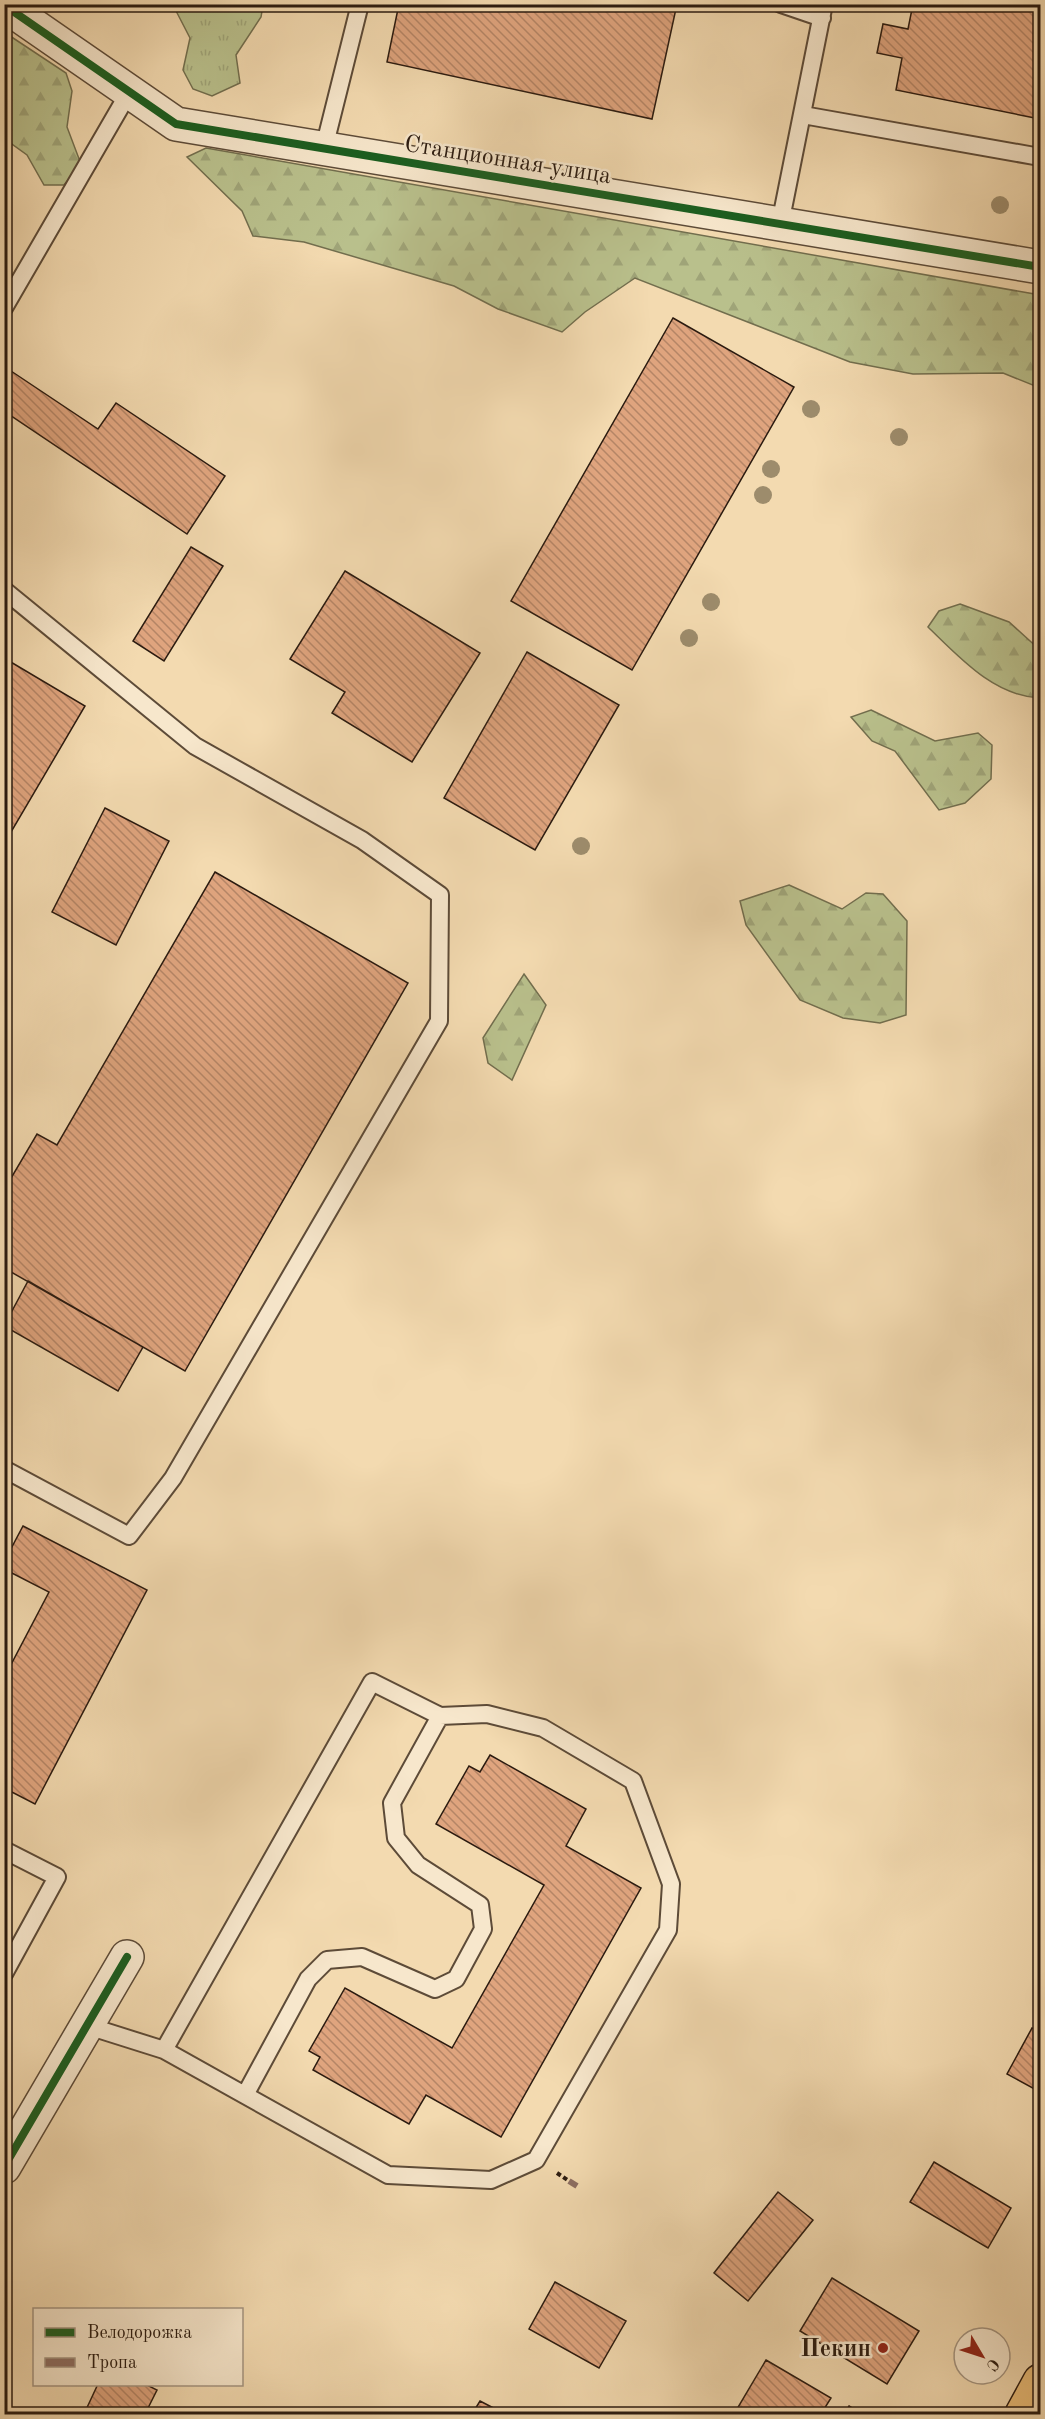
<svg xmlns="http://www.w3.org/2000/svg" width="1045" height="2419" font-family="'Old Standard TT',serif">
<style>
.grass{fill:url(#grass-tufts);stroke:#726e4e;stroke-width:1.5}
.forest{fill:url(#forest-firs);stroke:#726e4e;stroke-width:1.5}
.building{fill:url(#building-back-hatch);stroke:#2b1b10;stroke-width:1.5}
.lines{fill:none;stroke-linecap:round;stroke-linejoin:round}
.lane-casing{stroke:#5d4b38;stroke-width:20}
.street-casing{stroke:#5d4b38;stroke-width:36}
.highway-casing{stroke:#2b1b10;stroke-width:36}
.path{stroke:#2b1b10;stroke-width:4;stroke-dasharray:4.5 3;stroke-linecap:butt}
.lane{stroke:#f7e7cc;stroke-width:16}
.street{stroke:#f7e7cc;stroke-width:33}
.highway{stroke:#eabd78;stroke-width:33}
.quiet{stroke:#8d6e63;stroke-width:6;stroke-dasharray:12 6;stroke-linecap:butt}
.cycleway-casing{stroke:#f7e7cc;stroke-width:11}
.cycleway{stroke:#1b5e20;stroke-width:8}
.tree{fill:#9d8c6c}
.poi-dot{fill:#8f2418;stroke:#f7e7cc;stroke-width:2}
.labels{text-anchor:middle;stroke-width:5;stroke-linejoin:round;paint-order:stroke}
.street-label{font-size:24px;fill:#2b1b10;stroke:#f7e7cc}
.poi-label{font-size:24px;font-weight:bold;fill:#2b1b10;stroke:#f7e7cc;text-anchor:end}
</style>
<defs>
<pattern id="grass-tufts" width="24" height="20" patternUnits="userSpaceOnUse" patternTransform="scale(1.5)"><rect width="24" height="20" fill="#b9c08c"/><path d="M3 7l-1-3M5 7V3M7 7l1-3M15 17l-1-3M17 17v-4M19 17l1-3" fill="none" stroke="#9fa478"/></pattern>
<pattern id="forest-firs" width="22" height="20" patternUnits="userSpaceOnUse" patternTransform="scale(1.5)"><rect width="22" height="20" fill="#b9c08c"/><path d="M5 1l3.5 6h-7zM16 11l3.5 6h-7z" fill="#9fa478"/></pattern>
<pattern id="building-back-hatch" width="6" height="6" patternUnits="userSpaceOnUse" patternTransform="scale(1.5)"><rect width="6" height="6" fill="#dfa47e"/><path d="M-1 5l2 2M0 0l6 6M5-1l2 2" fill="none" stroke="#b58566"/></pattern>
</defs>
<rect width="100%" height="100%" fill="#f3dab0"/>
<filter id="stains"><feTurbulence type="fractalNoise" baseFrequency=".00333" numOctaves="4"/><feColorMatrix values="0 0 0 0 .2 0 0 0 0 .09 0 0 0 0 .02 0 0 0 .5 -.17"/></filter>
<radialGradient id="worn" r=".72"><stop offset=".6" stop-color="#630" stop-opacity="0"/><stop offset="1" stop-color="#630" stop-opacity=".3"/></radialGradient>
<path class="grass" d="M176,5h87l-2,12 -25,38 4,28 -28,13 -19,-7 -10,-19 7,-32 -16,-31z"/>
<path class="forest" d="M4,32l62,41 6,18 -5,36 14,37 -17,21h-20l-17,-30 -22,-16z
M206,148l834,147v93l-37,-15 -90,1 -63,-12 -215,-84 -50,34 -23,20 -64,-23 -44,-23 -150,-44 -51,-6 -11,-25 -55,-54z
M960,604l49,18 31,28v48c-46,-2 -80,-40 -112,-71l11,-16z
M871,710l64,31 43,-8 14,12 -1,34 -26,24 -26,7 -44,-59 -23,-10 -21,-24z
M789,885l53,24 24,-16 17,1 24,27 -1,94 -26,8 -37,-5 -43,-18 -54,-75 -6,-24z
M524,974l22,31 -34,75 -24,-17 -5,-25z"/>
<path class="building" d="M399,4h278l-25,115 -265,-57z
M913,4h127v115l-144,-29 6,-32 -25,-5 6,-29 25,5z
M673,318l121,69 -162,283 -121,-69z
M8,369l90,60 18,-26 109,73 -38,58 -183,-123v-37z
M191,547l32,19 -59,95 -31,-20z
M345,571l135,82 -68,109 -80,-49 13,-21 -55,-33z
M527,652l92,53 -84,145 -91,-52z
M4,658l81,48 -81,138z
M105,808l64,33 -53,104 -64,-33z
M215,872l193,111 -223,388 -181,-103v-78l33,-56 20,11z
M28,1281l115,66 -25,44 -114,-65z
M23,1526l124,64 -112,214 -31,-16v-110l45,-86 -45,-23v-7z
M490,1755l96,54 -20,37 75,42 -140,249 -75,-42 -17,29 -96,-54 7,-13 -11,-6 36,-63 107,60 92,-163 -108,-61 33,-58 11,6z
M1032,2028l8,4v60l-33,-18z
M934,2162l77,46 -23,40 -78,-46z
M778,2192l35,28 -65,81 -34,-28z
M832,2278l87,53 -32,53 -87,-53z
M555,2282l71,39 -27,47 -70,-39z
M766,2360l65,38 -10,16h-87z
M98,2384h47l12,6 -12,24h-61z
M480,2401l25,13h-33z
M849,2406l13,8h-18z"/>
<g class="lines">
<defs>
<path id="lane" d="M781,4l41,14
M803,115l237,42
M324,148l36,-144
M780,224l44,-220
M4,308l124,-214
M4,590l191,156 167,94 78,55 -1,126 -266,457 -44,58 -125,-67
M4,1850l53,27 -53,97
M88,2026l76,24 224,125 103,5 45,-20 132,-230 3,-46 -38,-103 -90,-53 -56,-14 -47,2 -68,-34 -208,368
M245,2095l63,-116 19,-19 35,-3 73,32 21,-10 27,-50 -3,-24 -62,-40 -22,-27 -4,-35 48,-87"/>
<path id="street" d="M4,5l172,119 864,143
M4,2167l123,-210"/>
<path id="highway" d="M1022,2414l18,-33"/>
</defs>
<use href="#lane" class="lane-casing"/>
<use href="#street" class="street-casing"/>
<use href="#highway" class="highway-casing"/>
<path class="path" d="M557,2173l12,8"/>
<use href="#lane" class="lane"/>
<use href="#street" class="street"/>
<use href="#highway" class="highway"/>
<path class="quiet" d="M569,2181l8,5"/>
<defs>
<path id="cycleway" d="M4,5l172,119 864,143
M4,2167l123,-210"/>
</defs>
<use href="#cycleway" class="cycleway-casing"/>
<use href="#cycleway" class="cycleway"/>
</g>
<g class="tree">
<circle cx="1000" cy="205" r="9"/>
<circle cx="811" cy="409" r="9"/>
<circle cx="899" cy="437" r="9"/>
<circle cx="771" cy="469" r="9"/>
<circle cx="763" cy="495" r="9"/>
<circle cx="711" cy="602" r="9"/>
<circle cx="689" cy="638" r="9"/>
<circle cx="581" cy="846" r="9"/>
</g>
<circle class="poi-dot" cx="883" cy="2348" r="6"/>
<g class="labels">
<g class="street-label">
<text transform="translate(508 159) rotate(9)" y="8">Станционная улица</text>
</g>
<g class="poi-label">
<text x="871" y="2356">Пекин</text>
</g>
</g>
<rect width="1045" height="2419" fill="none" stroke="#f3dab0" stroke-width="24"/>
<rect x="6" y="6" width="1033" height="2407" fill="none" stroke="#2b1b10" stroke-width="3"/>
<rect x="12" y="12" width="1021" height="2395" fill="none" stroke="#2b1b10" stroke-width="1.5"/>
<rect x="33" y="2308" width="210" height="78" fill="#f7e7cc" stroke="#a59581" stroke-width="1.5"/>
<rect x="45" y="2328" width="30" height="9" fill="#1b5e20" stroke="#a59581" stroke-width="1.5"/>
<text x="87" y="2338" font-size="18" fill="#2b1b10">Велодорожка</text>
<rect x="45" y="2358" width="30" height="9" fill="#8d6e63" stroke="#a59581" stroke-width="1.5"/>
<text x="87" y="2368" font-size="18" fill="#2b1b10">Тропа</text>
<g transform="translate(982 2356) rotate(129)"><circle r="28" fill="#f7e7cc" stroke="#a59581" stroke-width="1.5"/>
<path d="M0-4.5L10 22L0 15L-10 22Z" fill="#8f2418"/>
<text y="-9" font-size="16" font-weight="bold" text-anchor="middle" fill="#2b1b10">С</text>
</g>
<rect width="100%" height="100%" filter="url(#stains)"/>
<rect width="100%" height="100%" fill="url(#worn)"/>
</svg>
